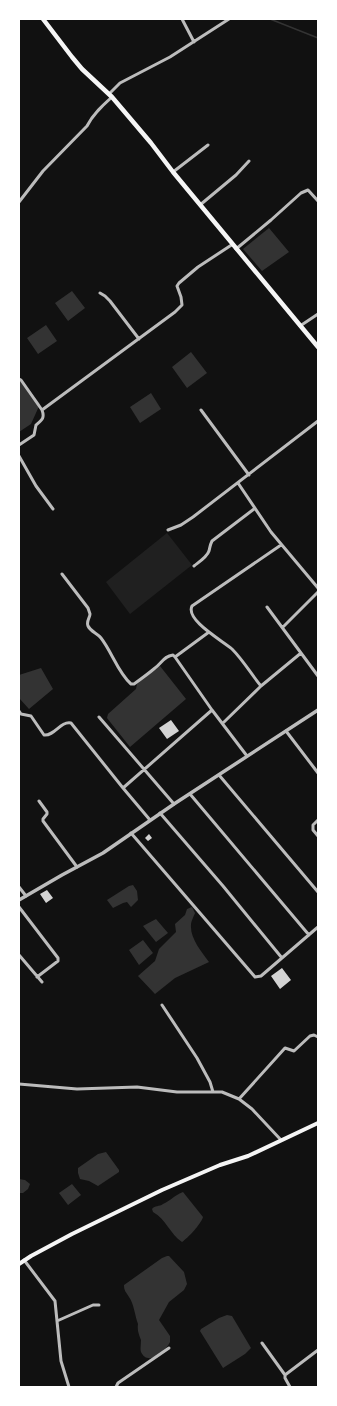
<svg xmlns="http://www.w3.org/2000/svg" width="337" height="1406" font-family="'Source Sans 3',sans-serif">
<style>
.green{fill:#202020}
.water{fill:#333}
.lines{fill:none;stroke-linecap:round;stroke-linejoin:round}
.stream{stroke:#333;stroke-width:1.5}
.building{fill:#d3d3d3}
.minor{stroke:#bcbcbc;stroke-width:3}
.tertiary{stroke:#bcbcbc;stroke-width:3.5}
.secondary{stroke:#f5f5f5;stroke-width:4}
.primary{stroke:#f5f5f5;stroke-width:4.5}
</style>
<rect width="100%" height="100%" fill="#111"/>
<path class="green" d="M167,533l25,32 -62,49 -24,-32z"/>
<path class="water" d="M269,228l20,24 -27,19 -19,-22z
M72,291l13,17 -17,13 -13,-18z
M46,325l11,16 -19,13 -11,-16z
M191,352l16,21 -20,15 -15,-21z
M19,377l21,27 -9,20 -12,8z
M151,393l10,16 -21,14 -10,-16z
M160,666l26,33 -56,48 -23,-29 1,-4 28,-25 1,-5z
M41,668l12,21 -24,20 -10,-11v-23z
M133,885l4,6 1,9 -7,7 -4,-5 -4,1 -10,5 -6,-8 22,-14z
M192,907l3,6c-1,3 -4,8 -4,12 -1,13 10,26 18,37l-34,16 -20,16 -17,-18 17,-15 4,-12 17,-17 -1,-8 10,-9 2,-6z
M156,919l12,14 -12,9 -13,-16z
M143,940l10,13 -14,12 -10,-15z
M106,1152l13,18v2l-21,14 -9,-5 -9,-2 -2,-6v-5l20,-14z
M19,1179l6,1 5,4 -2,5 -5,4h-4z
M72,1184l9,11 -13,10 -9,-12z
M183,1192l20,25c-2,7 -15,21 -21,25 -12,-8 -16,-23 -29,-30l-1,-3c3,-4 7,-2 11,-5 7,-3 12,-9 20,-12z
M167,1256h2l15,16 3,12 -3,6 -15,12 -10,18 11,16v6c-4,9 -22,25 -29,10 -1,-3 0,-8 0,-12 -2,-5 -4,-10 -3,-16 -3,-8 -4,-20 -9,-27 -3,-5 -5,-6 -5,-12l38,-27z
M227,1315l5,1 19,32 -6,6 -22,14 -23,-37 1,-2 18,-11z"/>
<g class="lines">
<path class="stream" d="M270,19l48,19"/>
</g>
<path class="building" d="M171,720l8,11 -12,8 -8,-11z
M149,834l3,4 -4,3 -3,-3z
M47,890l6,8 -7,5 -6,-9z
M282,968l9,12 -11,9 -9,-13z"/>
<g class="lines">
<path class="minor" d="M182,19l12,23
M109,94l11,-11 50,-26 59,-38
M173,172l35,-27
M19,202l24,-31 44,-45c6,-12 16,-21 25,-29
M200,205l36,-30 13,-14
M236,249l35,-29 30,-27 7,-3 10,11
M100,293l5,3 5,5 29,38
M300,326l18,-12
M19,379l2,1 21,30
M201,410l48,65
M19,445l15,-10 2,-10c6,-5 9,-7 6,-15l133,-98 7,-7 -1,-8 -4,-11 2,-3 19,-16 35,-23
M19,456l17,30 17,23
M238,483l33,49 47,56
M168,530l13,-5 12,-8 125,-96
M194,566c5,-4 13,-9 15,-15 1,-4 1,-6 3,-10l42,-32
M62,574l26,34 2,6c0,4 -4,7 -2,12 3,6 9,7 13,12 11,14 17,35 30,46h3c7,-5 14,-10 21,-16 7,-5 9,-12 18,-13l2,2
M267,607l51,69
M283,627l35,-35
M209,632l-34,25 37,53
M261,686c-10,-12 -18,-26 -29,-37 -9,-8 -47,-29 -40,-43l89,-61
M19,711l2,3 10,2 13,19c11,1 16,-14 27,-12l52,65
M99,717l75,87
M223,723l38,-37 40,-33
M286,731l32,42
M219,775l99,117
M190,794l119,141
M39,801l8,11v2l-4,5v2l34,46
M160,813l63,73 59,72
M150,820l-27,-32 89,-78 35,46
M318,820l-5,5v5l5,6
M131,833l124,144 6,-1 57,-49
M19,887l7,9
M19,907l39,51v3l-21,16
M19,955l23,27
M162,1005l35,53 13,24 3,10
M19,1084l58,5 60,-2 40,5h45l17,7 13,10 29,31
M239,1099l46,-51 9,3 16,-15 4,-1 4,2
M24,1260l31,41 6,60 8,26
M57,1321l36,-16h6
M262,1343l23,32
M116,1387l2,-4 51,-35
M290,1387l-5,-9v-3l33,-25"/>
<path class="tertiary" d="M19,900l43,-25 41,-22 71,-49 144,-94"/>
<path class="secondary" d="M19,1264l12,-8 41,-22 90,-44 58,-25 28,-9 70,-33"/>
<path class="primary" d="M43,19l29,38 10,12 30,28 39,46 22,29 145,175"/>
</g>
<rect width="337" height="1406" fill="none" stroke="#ffffff" stroke-width="40"/>
</svg>
